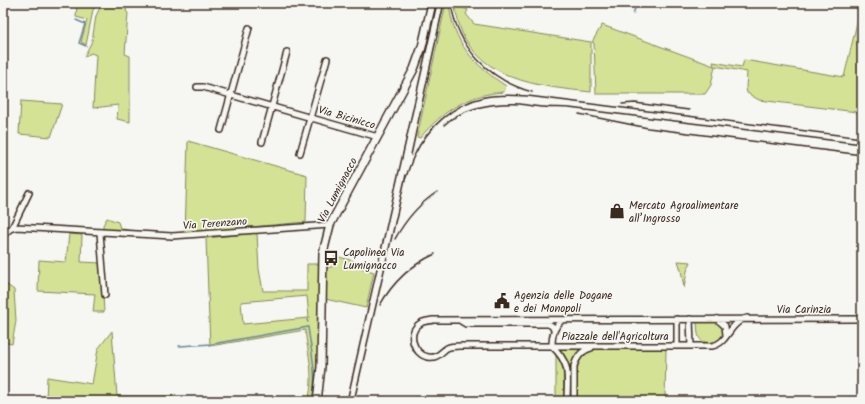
<svg xmlns="http://www.w3.org/2000/svg" width="865" height="404" font-family="Kalam,sans-serif">
<style>
.green{fill:#d3e295;stroke:#87865a;fill-rule:evenodd}
.lines{fill:none;stroke-linecap:round;stroke-linejoin:round}
.stream{stroke:#6a8898;stroke-width:1.5}
.minor-casing{stroke:#3b2a1e;stroke-width:8}
.secondary-casing{stroke:#3b2a1e;stroke-width:10}
.minor{stroke:#f6f6f2;stroke-width:5}
.secondary{stroke:#f6f6f2;stroke-width:7}
.rail{stroke:#3b2a1e;stroke-width:1.5}
.labels{text-anchor:middle;stroke-width:3.5;stroke-linejoin:round;paint-order:stroke}
.street-label{font-size:11px;fill:#3b2a1e;stroke:#f6f6f2}
.poi-label{font-size:11px;fill:#3b2a1e;stroke:#f6f6f2;text-anchor:start}
</style>
<rect width="100%" height="100%" fill="#f6f6f2"/>
<filter id="ink" filterUnits="userSpaceOnUse"><feTurbulence type="fractalNoise" baseFrequency=".025" numOctaves="2"/><feDisplacementMap in="SourceGraphic" scale="8" xChannelSelector="R" yChannelSelector="G"/><feConvolveMatrix kernelMatrix="1 2 1 2 8 2 1 2 1" color-interpolation-filters="sRGB"/></filter>
<g filter="url(#ink)">
<path class="green" d="M77,3h20l-4,7 -7,35 -5,-3 6,-22 -11,-3z
M102,3h26l-2,8 2,2 -3,41 5,2v66l-13,-3 1,-14 -25,3 3,-53 -5,-2 -7,4 8,-16 4,-25z
M446,3h3c4,40 25,62 57,83l-2,6c-35,2 -62,19 -84,46l-3,-1z
M454,4l14,6 -2,4 8,10 117,18v50c-46,-5 -99,-9 -126,-53 -6,-11 -8,-23 -11,-35z
M860,10h2v110l-5,-8 -98,-12 -12,-7 -1,-5 1,-16 -32,-6 -4,19 -6,9h-109l-2,-51 -2,-1 10,-17 112,41 -1,-4 29,5 2,-7 100,17z
M21,101l41,3 -11,33 -32,-3z
M188,141l119,34 -1,47 -121,11z
M107,218l11,4 2,6 11,3 -28,-1v-5z
M257,233l2,36 4,22h44v-27h13l-3,121 -2,16h-7c7,-24 0,-47 -3,-71l-95,16 -4,-108zM307,296l2,22 -66,6 -2,-22z
M69,234l13,1 -1,27 20,1 3,49h-11l2,-18 -57,-3 1,-31 27,2z
M335,256l19,5 5,6 15,5 -8,36 -41,-9 1,-32h6z
M678,261l13,1 -4,9 -3,17 -3,-18z
M3,282l11,8 2,31 -4,23 -9,-2v-14l2,-10 -2,-1z
M697,321l20,1c9,8 9,13 -1,20 -19,2 -18,-4 -19,-21z
M112,331l5,65h55v5h-126l1,-24 45,7 6,-35z
M558,349h24c-14,13 -10,34 -10,52h-3c0,-19 4,-37 -11,-52z
M595,349h71l-1,52h-88c0,-21 -6,-44 18,-52z
M556,355l7,10 1,36h-8z"/>
<g class="lines">
<path class="stream" d="M600,3l2,1
M604,4l7,3
M633,14l4,-11
M76,20l9,4 -6,19 7,3
M307,320l1,2
M179,346l33,-2 96,-17c3,24 10,49 4,74"/>
<defs>
<path id="minor" d="M197,87h6l175,50
M221,130l28,-102
M262,142l25,-90
M300,153l27,-94
M12,228l17,-35
M100,233l5,62
M3,235l7,-6 6,-2 156,9 158,-11
M747,318c-19,5 -18,25 -35,28h-252c-5,0 -9,0 -13,2 -6,4 -10,11 -19,9 -15,-3 -22,-25 -7,-34 3,-2 8,-2 12,-3l429,-1
M677,319v27
M690,319l1,27
M717,319l8,7 1,9
M461,321l5,3h82l4,2 2,4
M552,346c20,19 15,30 15,55
M552,346c0,-11 2,-19 10,-26
M574,401v-35c3,-9 7,-15 17,-18"/>
<path id="secondary" d="M317,401l4,-34 2,-114 7,-28 84,-156 8,-22 10,-44"/>
</defs>
<use href="#minor" class="minor-casing"/>
<use href="#secondary" class="secondary-casing"/>
<use href="#minor" class="minor"/>
<use href="#secondary" class="secondary"/>
<path class="rail" d="M451,3c6,44 38,77 81,89
M622,104l13,-1 54,7
M579,114l69,14 214,27
M444,125c20,-18 49,-22 76,-21 8,1 16,3 24,3 9,1 17,0 25,1l293,36
M411,155l33,-152
M405,180c3,-8 5,-16 9,-24 13,-28 39,-52 71,-59 14,-3 29,-2 43,-1l334,42
M395,239c11,-20 24,-35 42,-47
M380,305c13,-23 31,-40 55,-51
M347,401l90,-398
M354,401l52,-226"/>
</g>
</g>
<defs>
<symbol id="shop-bare" viewBox="-9 -9 18 18"><path d="M-5-2.5h2.3a2.7 3.5 0 0 1 5.4 0H5L5.5 6h-11ZM-1.5-2.5h3a1.5 2.3 0 0 0-3 0Z" fill="#3b2a1e" stroke="#f6f6f2" stroke-width="2.5" paint-order="stroke"/></symbol>
<symbol id="bus-bare" viewBox="-9 -9 18 18"><path d="M-5-6H5V4H4V6H2V4H-2V6H-4V4H-5ZM-3.5-4V0h7V-4ZM-3.5 1.2v1.5H-2V1.2ZM2 1.2v1.5H3.5V1.2Z" fill="#3b2a1e" stroke="#f6f6f2" stroke-width="2.5" paint-order="stroke"/></symbol>
<symbol id="civic-bare" viewBox="-9 -9 18 18"><path d="M-.6-6.5H3V-4.5H.6V-3L4-1V1h2V6H-6V1h2V-1L-.6-3ZM-1.2 2.5V6h2.4V2.5Z" fill="#3b2a1e" stroke="#f6f6f2" stroke-width="2.5" paint-order="stroke"/></symbol>
</defs>
<g fill-rule="evenodd">
<use href="#shop-bare" x="606" y="200" width="22" height="22"/>
<use href="#bus-bare" x="320" y="247" width="22" height="22"/>
<use href="#civic-bare" x="491" y="290" width="22" height="22"/>
</g>
<g class="labels">
<g class="street-label">
<text transform="translate(347 117) rotate(16)" y="4">Via Bicinicco</text>
<text transform="translate(337 190) rotate(-62)" y="4">Via Lumignacco</text>
<text transform="translate(215 223) rotate(-4)" y="4">Via Terenzano</text>
<text x="804" y="313">Via Carinzia</text>
<text x="615" y="340">Piazzale dell'Agricoltura</text>
</g>
<g class="poi-label">
<text x="629" y="209">Mercato Agroalimentare<tspan x="629" dy="13">all’Ingrosso</tspan></text>
<text x="343" y="256">Capolinea Via<tspan x="343" dy="13">Lumignacco</tspan></text>
<text x="514" y="299">Agenzia delle Dogane<tspan x="514" dy="13">e dei Monopoli</tspan></text>
</g>
</g>
<rect width="865" height="404" fill="none" stroke="#f6f6f2" stroke-width="16"/>
<rect x="8" y="8" width="849" height="388" fill="none" stroke="#3b2a1e" stroke-width="1.5" filter="url(#ink)"/>
</svg>
